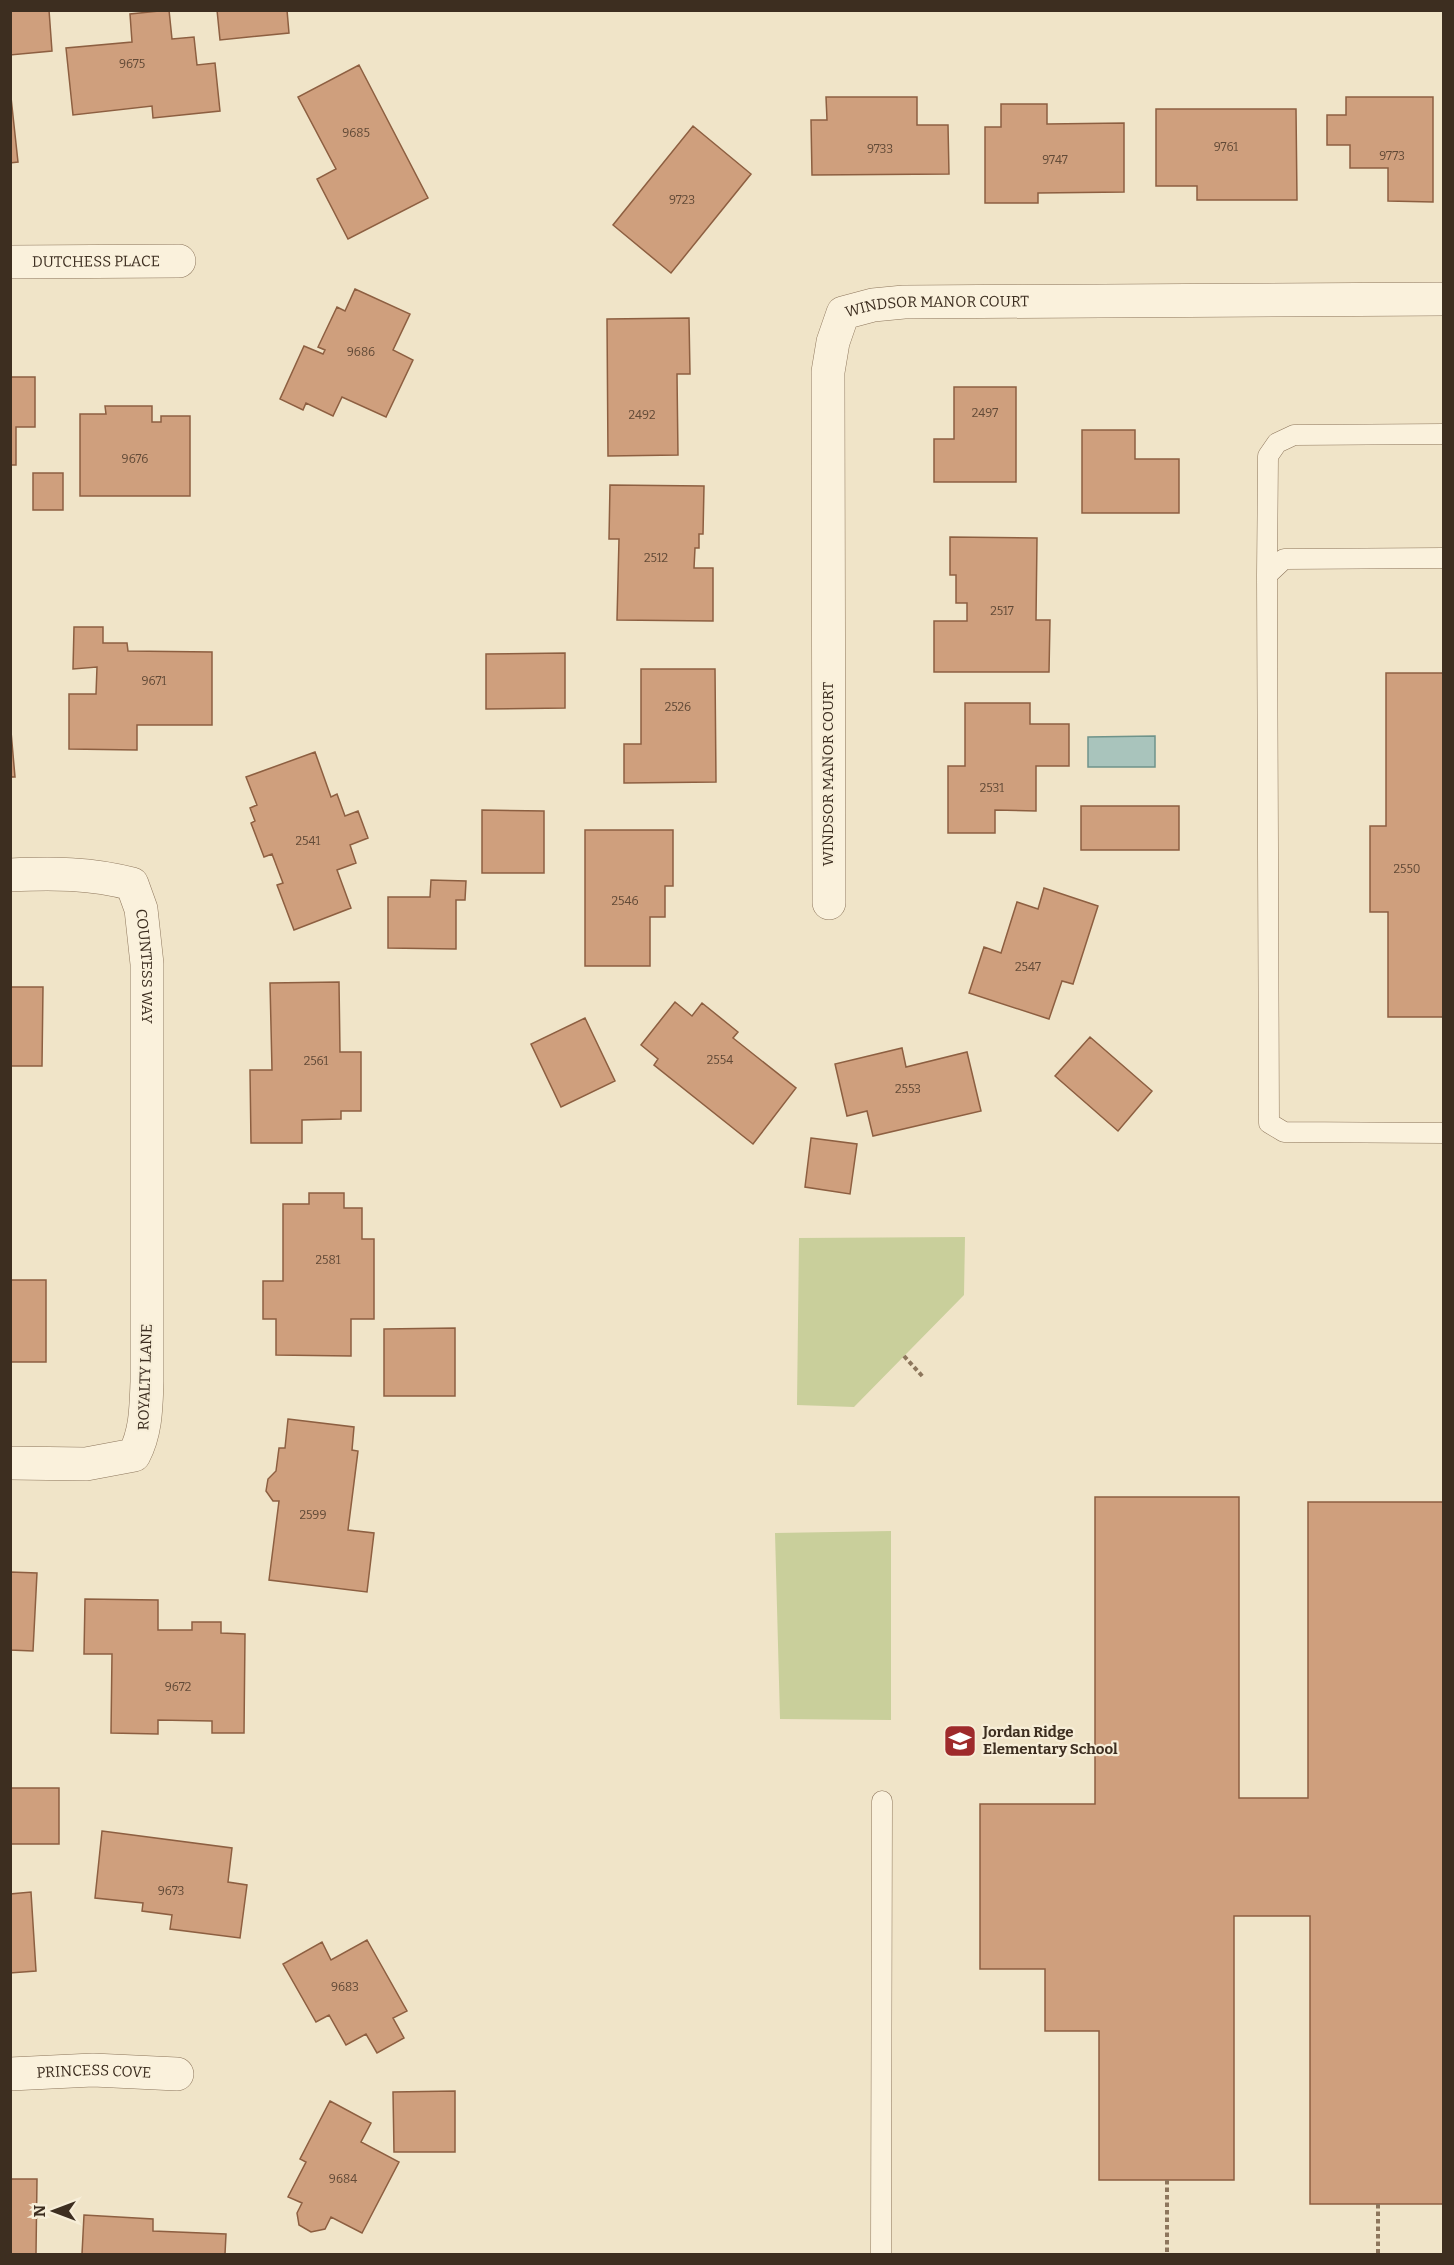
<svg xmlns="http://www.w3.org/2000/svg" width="1454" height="2265" font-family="Bitter,serif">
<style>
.green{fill:#c9cf9b}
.water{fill:#a9c4bc;stroke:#6f938a;stroke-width:1.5}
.building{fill:#cf9f7d;stroke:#8d5f41;stroke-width:1.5}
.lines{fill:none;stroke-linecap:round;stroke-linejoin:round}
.lane-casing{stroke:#8d765c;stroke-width:21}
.street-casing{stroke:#8d765c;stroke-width:34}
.path{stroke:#8d765c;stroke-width:4;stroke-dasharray:4.5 3;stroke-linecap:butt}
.lane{stroke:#faf1dc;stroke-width:20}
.street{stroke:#faf1dc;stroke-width:33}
.labels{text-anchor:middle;stroke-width:4.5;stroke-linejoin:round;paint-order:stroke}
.number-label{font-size:12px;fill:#624a37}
.street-label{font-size:15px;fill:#3d2e20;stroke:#f7eed8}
.poi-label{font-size:15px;font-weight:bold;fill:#3d2e20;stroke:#f7eed8;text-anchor:start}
</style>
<rect width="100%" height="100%" fill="#f0e4c8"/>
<path class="green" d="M965,1237l-1,58 -110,112 -57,-2 2,-167z
M891,1531v189l-111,-1 -5,-186z"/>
<path class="water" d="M1155,736v31h-67v-30z"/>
<path class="building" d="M10,10h39l3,41 -42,4z
M169,10l3,29 22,-2 3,28 18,-2 5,48 -67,7 -1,-12 -79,9 -7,-67 66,-6 -2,-28z
M217,10h70l2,23 -69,7z
M359,65l69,133 -80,41 -31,-60 19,-10 -38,-72z
M10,88l8,74 -8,1z
M826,97h91v28h31l1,49 -137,1 -1,-55h16z
M1346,97h87v105l-45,-1v-33h-38v-23h-23v-30h19z
M1001,104h46v20l77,-1v69l-86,1v10h-53v-76h16z
M1156,109h140l1,91h-100v-14h-41z
M693,126l58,48 -80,99 -58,-48z
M355,289l55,25 -17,36 20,10 -27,57 -44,-20 -9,19 -27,-13 -3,7 -23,-11 24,-53 19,8 2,-4 -7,-3 19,-40 8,4z
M689,318l1,56h-13l1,81 -70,1 -1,-137z
M10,377h25v50h-19v38h-6z
M954,387h62v95h-82v-43h20z
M105,406h47v16h9v-6h29v80h-110v-82h26z
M1082,430h53v29h44v54h-97z
M33,473h30v37h-30z
M610,485l94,1 -1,48h-4v14h-4l-1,20h19v53l-96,-1 2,-81h-10z
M950,537l87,1 -1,82h14l-1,52h-115v-51h33v-18h-11v-28h-6z
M74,627h29v16h24l1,8 84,1v73h-75v25l-68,-1v-55h27l1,-27 -24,2z
M565,653v55l-79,1v-55z
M641,669h74l1,113 -92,1v-39h17z
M1386,673h58v344h-56v-105h-18v-86h16z
M965,703h65v21h39v42h-33v45l-41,-1v23h-47v-67h17z
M10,720l5,57h-5z
M315,752l16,45 6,-3 8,22 13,-5 10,27 -18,7 6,18 -19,7 14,38 -57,22 -17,-45 6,-2 -11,-29 -8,3 -13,-34 4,-2 -5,-13 7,-3 -11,-28z
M1081,806h98v44h-98z
M482,810l62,1v62h-62z
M585,830h88v56h-8v31h-15v49h-65z
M431,880l35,1 -1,19h-9v49l-68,-1v-51h42z
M1044,888l54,18 -25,78 -11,-3 -13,38 -80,-26 15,-46 17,6 16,-51 21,7z
M339,982l1,70h21v59h-20v8l-39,1v23h-51l-1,-73h22l-2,-87z
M10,987h33l-1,79h-32z
M675,1002l17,14 10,-13 36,29 -5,6 63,50 -43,56 -99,-79 4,-6 -17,-14z
M585,1018l30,63 -54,26 -30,-63z
M1090,1037l62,54 -34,40 -63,-55z
M902,1048l4,19 61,-15 14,59 -108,25 -6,-25 -20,5 -12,-52z
M811,1138l46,6 -7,50 -45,-7z
M309,1193h35v15h18v31h12v80h-23v37l-75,-1v-36h-13v-38h20v-77h26z
M10,1280h36v82h-36z
M455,1328v68h-71v-67z
M288,1419l66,8 -2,23 6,1 -10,79 26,3 -7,59 -98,-12 10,-79h-6l-7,-10 2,-12 8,-8 3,-23h6z
M1095,1497h144v301h69v-296h135v702h-133v-288h-76v264h-135v-149h-54v-62h-65v-165h115z
M10,1572l27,1 -4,78 -23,-1z
M85,1599l73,1v30h34v-8h29v11l24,1 -1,99h-32v-12l-54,-1v14l-47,-1 1,-79h-28z
M10,1788h49v56h-49z
M102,1831l130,17 -4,34 19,3 -7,53 -70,-9 2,-14 -30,-4 1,-8 -48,-5z
M31,1892l5,79 -26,2v-79z
M367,1940l40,71 -14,7 11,20 -27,15 -11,-19 -20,11 -17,-30 -13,7 -33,-58 39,-22 9,18z
M455,2091v61h-61l-1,-60z
M330,2101l41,22 -10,19 38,20 -37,71 -31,-16 -6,12 -14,3 -12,-7 -2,-12 5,-10 -14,-6 18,-35 -6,-3z
M10,2179h27l-1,75h-26z
M84,2215l69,4v12l73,3 -1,20h-143z"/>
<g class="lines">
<defs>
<path id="lane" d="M1444,558l-160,1 -17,16 2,548 15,9 160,1
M1267,575l1,-119 9,-13 17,-8 150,-1
M881,2254l1,-453"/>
<g id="street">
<path id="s1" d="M10,262l169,-1"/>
<path id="s2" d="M10,875c42,-2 81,-2 122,9l9,25 6,55v418c-1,26 -1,50 -13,73l-48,9 -76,-1"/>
<path id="s3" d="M829,903l-1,-531 5,-30 10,-29 30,-8 31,-3 540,-3"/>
<path id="s4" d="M10,2074l83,-4 84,4"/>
</g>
</defs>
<use href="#lane" class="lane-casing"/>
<use href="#street" class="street-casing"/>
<path class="path" d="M904,1356l20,22
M1443,1800h1
M1443,1897h1
M1167,2180v74
M1378,2204v50"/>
<use href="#lane" class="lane"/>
<use href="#street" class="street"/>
</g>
<defs>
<symbol id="school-square" viewBox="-11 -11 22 22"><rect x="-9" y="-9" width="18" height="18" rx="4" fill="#9e2a2b" stroke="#f7eed8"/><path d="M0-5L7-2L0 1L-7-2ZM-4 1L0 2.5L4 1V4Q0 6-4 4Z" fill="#fff"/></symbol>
</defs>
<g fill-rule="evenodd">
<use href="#school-square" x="941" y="1722" width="38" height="38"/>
</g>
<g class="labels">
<g class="number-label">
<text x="132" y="68">9675</text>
<text x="356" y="137">9685</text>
<text x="1226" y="151">9761</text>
<text x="880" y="153">9733</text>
<text x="1392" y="160">9773</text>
<text x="1055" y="164">9747</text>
<text x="682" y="204">9723</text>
<text x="361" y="356">9686</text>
<text x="985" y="417">2497</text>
<text x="642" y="419">2492</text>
<text x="135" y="463">9676</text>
<text x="656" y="562">2512</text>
<text x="1002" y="615">2517</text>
<text x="154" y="685">9671</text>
<text x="678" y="711">2526</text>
<text x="992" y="792">2531</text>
<text x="308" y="845">2541</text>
<text x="1407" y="873">2550</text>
<text x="625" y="905">2546</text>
<text x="1028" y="971">2547</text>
<text x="720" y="1064">2554</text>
<text x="316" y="1065">2561</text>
<text x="908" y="1093">2553</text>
<text x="328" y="1264">2581</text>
<text x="313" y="1519">2599</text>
<text x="178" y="1691">9672</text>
<text x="171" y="1895">9673</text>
<text x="345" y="1991">9683</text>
<text x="343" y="2183">9684</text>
</g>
<g class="street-label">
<text dy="5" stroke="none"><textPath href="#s1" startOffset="86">DUTCHESS PLACE</textPath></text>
<text dy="5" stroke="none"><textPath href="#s3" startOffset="687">WINDSOR MANOR COURT</textPath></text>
<text transform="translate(828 774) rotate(-90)" y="5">WINDSOR MANOR COURT</text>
<text dy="5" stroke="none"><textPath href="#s2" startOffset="207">COUNTESS WAY</textPath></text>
<text transform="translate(145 1377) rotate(-88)" y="5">ROYALTY LANE</text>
<text dy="5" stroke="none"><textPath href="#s4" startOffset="84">PRINCESS COVE</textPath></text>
</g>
<g class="poi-label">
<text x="983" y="1737">Jordan Ridge<tspan x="983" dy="17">Elementary School</tspan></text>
</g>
</g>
<rect width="1454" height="2265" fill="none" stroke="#3d2e20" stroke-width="24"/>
<g transform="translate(54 2211) rotate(270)" stroke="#f7eed8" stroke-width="4.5" paint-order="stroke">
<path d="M0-4.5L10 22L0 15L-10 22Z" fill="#3d2e20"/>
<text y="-9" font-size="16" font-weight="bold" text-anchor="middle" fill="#3d2e20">N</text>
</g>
</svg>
